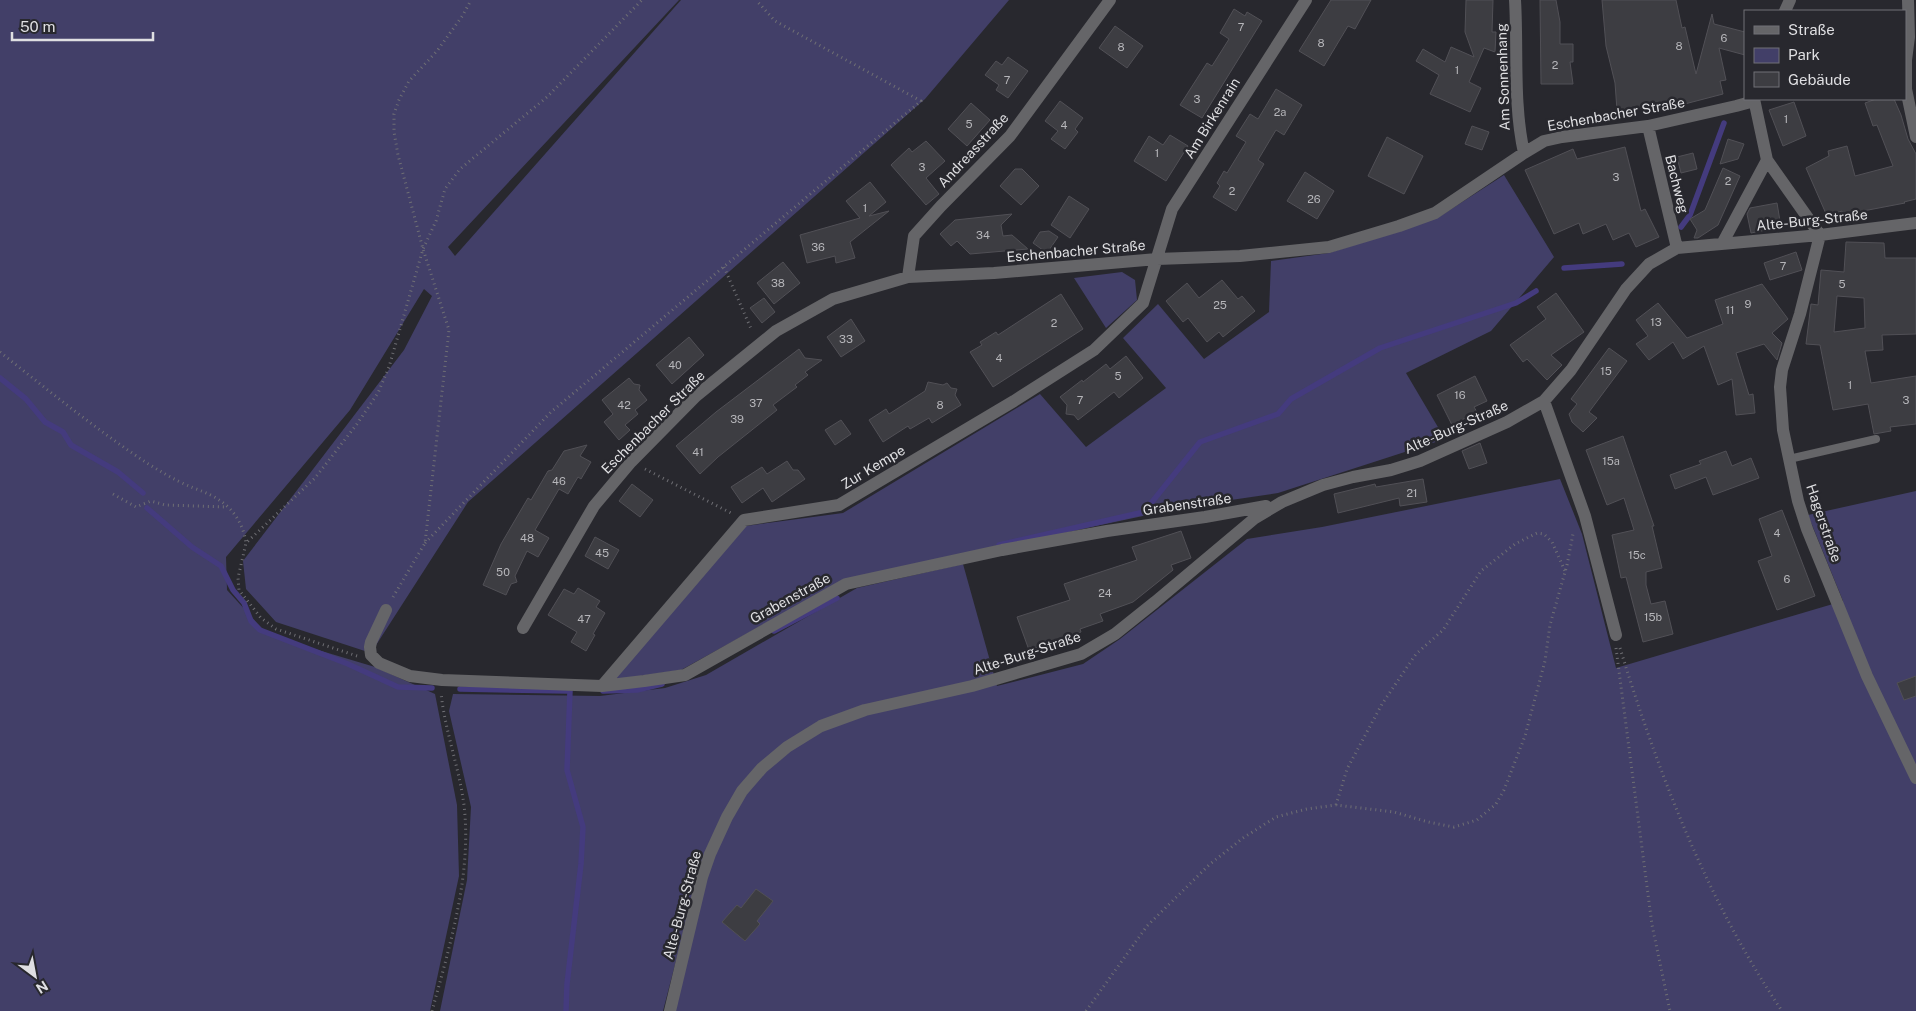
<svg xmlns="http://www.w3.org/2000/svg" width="1916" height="1011" font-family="'Public Sans',sans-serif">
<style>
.green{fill:#423f68}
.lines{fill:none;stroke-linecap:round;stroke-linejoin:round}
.stream{stroke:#443b7e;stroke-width:5.5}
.building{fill:#3d3d42;stroke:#515056;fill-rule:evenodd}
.path{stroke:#6f6f74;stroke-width:3;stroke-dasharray:1 4;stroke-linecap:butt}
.service{stroke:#656568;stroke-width:8}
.minor{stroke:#656568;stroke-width:12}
.labels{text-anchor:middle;stroke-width:5;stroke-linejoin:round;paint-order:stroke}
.number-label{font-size:11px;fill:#b6b6ba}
.street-label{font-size:14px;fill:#dfdfe2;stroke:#28282e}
</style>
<rect width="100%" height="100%" fill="#28282e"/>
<path class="green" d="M0,0h679l-231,247 7,9 226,-256h328l-84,99 -457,403 -97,151 -95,-31 -30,-33 -3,-28 161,-211 28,-54 -8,-7 -74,121 -124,147 1,33 41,45 107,32 60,27 22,111 2,71 -29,135h-430z
M1504,175l50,82 -63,74 -85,42 39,66 -167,54 -88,13 -344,73 -165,91 -68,10 133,-154 97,-13 197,-119 46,53 80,-59 -43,-50 35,-34 46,55 65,-47 2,-51 58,-8 110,-36z
M1122,272l13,8 2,20 -31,28 -32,-50z
M1560,479l22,55 34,134 227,-67 -35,-86 108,-24v520h-1241l28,-155 -40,155h-223l27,-131 4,-73 -22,-96 4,-17 147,2 65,-8 41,-13 151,-87 106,-24 34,122 86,-22 37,-25 127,-100 75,-12z"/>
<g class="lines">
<path class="stream" d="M1681,227l9,-12 34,-92
M1564,268l58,-4
M0,378l26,21 19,23 18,10 8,13 47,27 25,21
M147,508l45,39 29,19 12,24 11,13 7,18 9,9 88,34 50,23 34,1
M999,545l145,-33 56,-70 78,-28 13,-15 89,-51 136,-45 20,-12
M774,631l63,-33
M460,689l108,2
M603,691l34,-1 25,-6
M566,1011l1,-27 14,-120 2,-37 -16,-57 3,-79"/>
</g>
<path class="building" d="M1331,0h40l-16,29 -7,-3 -24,40 -25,-15z
M1466,0h27l-1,32h4l-1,20 -11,-4 -15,34 12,6 -11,24 -40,-18 9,-19 -23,-14 7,-12 22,13 6,-15 23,10 -9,-25z
M1540,0h16l4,22v22h13v18h-3l3,22h-32z
M1602,0h74l6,28 3,-1 11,47 16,-60 2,10 31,8v23l-26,-7 7,32 -6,1 3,13 -46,12 -60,4 -2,-27 -9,-37z
M1234,9l11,7 2,-4 15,9 -60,97 -22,-13 27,-42 5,3 17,-27 -9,-6z
M1115,26l28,20 -16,22 -28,-20z
M1008,57l20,14 -20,27 -12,-8 3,-5 -14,-10 11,-14 6,4z
M1276,89l26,16 -18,30 -8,-5 -18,30 6,4 -28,47 -23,-14 7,-11 -3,-3 7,-12 3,2 19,-31 -10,-6 14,-22 8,5z
M1876,99h18l7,16 7,24 8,15v45l-12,3 1,1 -63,12v-4l-15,5 -21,-48 23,-12 -1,-5 19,-5 8,30 38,-10 -16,-41 -4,1 -8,-23z
M1060,101l23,17 -8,11 3,3 -13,17 -14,-10 7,-8 -13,-10z
M1794,102l12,34 -23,10 -14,-36z
M971,103l19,17 -23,26 -19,-17z
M1472,126l17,6 -7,18 -17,-6z
M1170,135l18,11 -22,35 -32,-20 15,-25 14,9z
M1387,137l36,19 -19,38 -36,-18z
M1728,139l16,5 -6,15 -18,5z
M926,141l19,20 -19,17 13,16 -13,11 -35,-40 18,-17 3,4z
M1625,147l16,64 4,-2 14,28 -23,10 -7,-14 -16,7 -7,-16 -23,10 -4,-11 -25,11 -29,-64 48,-21 4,10z
M1693,153l4,16 -16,4 -4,-16z
M1723,168l17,8 -22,49 -20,13h-4l3,-8 -7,-11 15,-9z
M1015,169h7l17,17 -18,19 -21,-19z
M1305,172l29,19 -17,28 -30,-18z
M870,182l16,20 -17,14 20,-5 -39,31 5,16 -19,5 -1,-7 -28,7 -7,-28 60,-17 -14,-17z
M1069,196l20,13 -19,29 -19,-13z
M1777,203l4,24 -30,6 -4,-19 3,-6z
M1012,214l-11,11 2,11 9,-1 16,14 -58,5 -13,-13 -6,5 -11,-12 15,-14z
M1049,231l9,6 -11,16 -14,-10 7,-11z
M1846,242l38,1 1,15h31v76l-34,1 1,15 -18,1 6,32 45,-7v48l-26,3 1,4 -17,3 -6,-30 -35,6 -13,-65 -14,-1 5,-40 7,1 3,-35 23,2zM1837,296l27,2 1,30 -31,4z
M1796,252l6,18 -32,10 -6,-17z
M783,262l17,21 -26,21 -17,-21z
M1222,280l16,19 4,-3 13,15 -32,26 -4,-5 -12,10 -19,-24 -5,4 -17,-21 21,-18 12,15z
M1762,284l26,35 -16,14 10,10 -5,17 -13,-16 -28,9 13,42 4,-1 2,19 -19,2 -4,-36 -14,6 -14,-39 -21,13 -10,-17 -24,18 -13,-16 12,-8 -12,-16 22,-17 29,35 36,-14 -8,-24z
M1556,293l28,39 -33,23 11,10 -15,15 -20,-21 -4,3 -13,-17 36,-26 -9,-12z
M1061,294l22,35 -90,58 -23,-35 12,-7 -2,-3 16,-10 2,3z
M764,298l11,14 -13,11 -12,-15z
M851,319l14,22 -24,16 -14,-20z
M689,337l15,18 -32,29 -16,-19z
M1609,348l18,13 -38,51 8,6 -14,14 -11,-10 -3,-8 8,-10 -6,-5z
M799,349l6,9 17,2 -17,12 3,3 -13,10 2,2 -24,18 4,5 -59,47 -18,17 -24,-28 40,-34z
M1126,356l17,22 -24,20 -5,-6 -36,28 -4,-5 -8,-1 1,-9 -7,-8 22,-17 1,2 23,-18 4,5z
M1475,376l12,25 -13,6 3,5 -25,13 -15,-30z
M629,378l5,6 6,1 -1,5 8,10 -12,10 3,4 -13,11 5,5 -11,10 -15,-18 9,-8 -11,-14z
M928,382l15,3 4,-2 4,5 6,1 -2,6 6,10 -29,18 -3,-5 -19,11 -2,-3 -25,16 -14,-22 17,-11 3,5 36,-23z
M841,420l10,14 -16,11 -10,-15z
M1623,436l31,90h-2l10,42 -16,4v13l5,19 14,-3 8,33 -30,8 -17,-65 -5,1 -9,-43 22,-5 -10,-32 -17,7 -21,-55z
M1480,443l7,20 -18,6 -7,-18z
M587,445l-7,11 11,6 -10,17 -3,-2 -10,17 -9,-5 -24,41 14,8 -11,19 -11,-6 -12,25 2,6 -6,2 -5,11 -23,-10 18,-41 27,-46 3,2 17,-29 4,-1 12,-19z
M1726,451l6,15 19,-8 8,20 -46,17 -7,-18 -31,12 -5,-14 31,-11 -2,-3z
M787,461l6,9h5l7,9 -33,23 -9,-14 -21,15 -11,-16 31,-20 5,7z
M1423,479l4,23 -27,4 -1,-8 -61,15 -4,-19 41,-10 1,3z
M632,484l21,16 -13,17 -21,-16z
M1782,510l33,86 -38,14 -19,-49 14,-5 -13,-37z
M1181,531l10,27 -20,7 2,5 -40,32 -33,12 3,7 -23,8 1,3 -52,18 -12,-33 53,-17 -6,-16 73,-24 -5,-13z
M595,537l24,13 -11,19 -23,-13z
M578,588l22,13 -4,6 9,6 -12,21 2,1 -9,16 -15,-9 6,-10 -29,-17 16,-26 10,5z
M1916,676v20l-12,4 -7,-17z
M756,889l17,12 -16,20 3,3 -15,17 -23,-19 15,-17 4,3z"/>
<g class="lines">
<path class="path" d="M724,267l28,64
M0,352c49,39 98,79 150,113 10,6 20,12 30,17 18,9 31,10 47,24 11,10 17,23 19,37
M645,469l86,44
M113,494l23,13 15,-6 14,4 62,2
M425,543l126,-131 370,-311 -146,-80 -19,-21
M393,597l32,-54 24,-213 -26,-81 -25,-94 -4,-23v-18l5,-14 10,-19 28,-30 26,-36 8,-15
M1616,648l36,277 18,86
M1620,648c39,127 87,252 162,363
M357,656l-81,-27 -15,-11 -22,-28 -1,-12 8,-35 69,-65 42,-54 21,-31 11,-26 34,-118 13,-28 9,-32 15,-20 87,-72 95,-97
M1336,805l11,-36 35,-65 34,-50 27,-24 38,-59 34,-27 22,-11 7,1 8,8 13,29
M432,1011c18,-66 40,-137 32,-206 -5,-38 -19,-74 -23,-112
M1086,1011l61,-85 63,-62 33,-26 33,-21 31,-8 29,-4 58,7 34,10 26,5 23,-7 19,-16 8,-14 21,-54 20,-75 5,-36 17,-60 6,-31"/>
<path class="service" d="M1789,459l87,-20"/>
<path class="minor" d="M1515,0c3,51 -2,103 9,153
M1908,0l1,37 -3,23v29l10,48
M1785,11l5,-11
M1754,99l13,61 53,75
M1648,126l29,122
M1820,235l-20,79 -18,56 -2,17 3,43 15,71 9,28 60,147 49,102
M1722,244l45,-84
M908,277l6,-41 27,-30 69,-70 100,-136
M1544,401l41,115 31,119
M386,610l-15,32 -1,5 1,8 8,8 31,13 32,4 160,6 42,-5 41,-6 161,-91 156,-34 105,-19 98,-14 61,-11
M523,628l71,-122 37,-44 65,-66 80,-65 57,-32 75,-22 86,-4 163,-14 83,-3 89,-9 70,-21 36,-13 89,-60 20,-12 18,-4 86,-11 88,-20 11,-3 5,-4
M602,686l142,-166 95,-15 175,-104 80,-51 49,-47 29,-94 134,-209
M670,1011l32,-134 8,-23 17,-37 15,-26 20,-23 25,-21 34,-21 44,-16 107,-24 109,-32 34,-20 40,-32 100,-84 27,-16 41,-17 30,-8 38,-7 29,-9 87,-39 37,-21 27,-31 55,-81 23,-25 28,-16 143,-13 96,-12"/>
</g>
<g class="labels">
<g class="number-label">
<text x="1241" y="31">7</text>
<text x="1724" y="42">6</text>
<text x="1321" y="47">8</text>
<text x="1679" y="50">8</text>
<text x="1121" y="51">8</text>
<text x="1555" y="69">2</text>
<text x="1457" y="74">1</text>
<text x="1007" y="84">7</text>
<text x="1197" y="103">3</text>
<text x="1280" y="116">2a</text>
<text x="1786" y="123">1</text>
<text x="969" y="128">5</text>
<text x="1064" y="129">4</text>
<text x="1157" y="157">1</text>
<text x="922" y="171">3</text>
<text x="1616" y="181">3</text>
<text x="1728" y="185">2</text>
<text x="1232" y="195">2</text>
<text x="1314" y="203">26</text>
<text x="865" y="212">1</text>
<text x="983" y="239">34</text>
<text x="818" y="251">36</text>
<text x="1783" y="270">7</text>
<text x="778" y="287">38</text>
<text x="1842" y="288">5</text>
<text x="1748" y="308">9</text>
<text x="1220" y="309">25</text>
<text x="1730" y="314">11</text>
<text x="1656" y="326">13</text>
<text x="1054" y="327">2</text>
<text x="846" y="343">33</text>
<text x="999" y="362">4</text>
<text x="675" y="369">40</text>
<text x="1606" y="375">15</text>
<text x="1118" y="380">5</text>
<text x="1850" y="389">1</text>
<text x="1460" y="399">16</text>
<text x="1080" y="404">7</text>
<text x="1906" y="404">3</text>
<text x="756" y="407">37</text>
<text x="624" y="409">42</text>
<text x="940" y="409">8</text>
<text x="737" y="423">39</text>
<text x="698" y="456">41</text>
<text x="1611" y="465">15a</text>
<text x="559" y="485">46</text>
<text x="1412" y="497">21</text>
<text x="1777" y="537">4</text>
<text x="527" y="542">48</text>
<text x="602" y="557">45</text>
<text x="1637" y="559">15c</text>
<text x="503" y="576">50</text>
<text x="1787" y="583">6</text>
<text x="1105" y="597">24</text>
<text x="1653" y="621">15b</text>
<text x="584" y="623">47</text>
</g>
<g class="street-label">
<text transform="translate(1503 77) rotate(-92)" y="5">Am Sonnenhang</text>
<text transform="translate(1616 114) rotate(-10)" y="5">Eschenbacher Straße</text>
<text transform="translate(1212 118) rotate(-58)" y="5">Am Birkenrain</text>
<text transform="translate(973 150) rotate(-47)" y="5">Andreasstraße</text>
<text transform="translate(1677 184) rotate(76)" y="5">Bachweg</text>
<text transform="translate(1812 220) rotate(-6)" y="5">Alte-Burg-Straße</text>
<text transform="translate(1076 251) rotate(-5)" y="5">Eschenbacher Straße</text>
<text transform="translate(653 422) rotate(-45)" y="5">Eschenbacher Straße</text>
<text transform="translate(1456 427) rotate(-24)" y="5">Alte-Burg-Straße</text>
<text transform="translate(873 467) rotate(-31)" y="5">Zur Kempe</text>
<text transform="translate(1187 504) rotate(-8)" y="5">Grabenstraße</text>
<text transform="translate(1824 523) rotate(71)" y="5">Hagerstraße</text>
<text transform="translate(790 598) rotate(-29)" y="5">Grabenstraße</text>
<text transform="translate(1027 653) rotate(-18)" y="5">Alte-Burg-Straße</text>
<text transform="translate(682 905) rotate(-75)" y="5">Alte-Burg-Straße</text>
</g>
</g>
<rect x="1744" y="10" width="162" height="90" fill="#28282e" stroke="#717176"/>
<rect x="1754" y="26" width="25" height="8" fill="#656568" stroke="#717176"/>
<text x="1788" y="35" font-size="15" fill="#dfdfe2">Straße</text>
<rect x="1754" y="48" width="25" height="15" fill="#423f68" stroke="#717176"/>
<text x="1788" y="60" font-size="15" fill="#dfdfe2">Park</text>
<rect x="1754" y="72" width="25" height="15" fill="#3d3d42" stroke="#717176"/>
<text x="1788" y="85" font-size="15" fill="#dfdfe2">Gebäude</text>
<g transform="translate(35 976) rotate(148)" stroke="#28282e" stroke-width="4" paint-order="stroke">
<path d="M0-4L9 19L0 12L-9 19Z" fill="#dfdfe2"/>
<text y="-8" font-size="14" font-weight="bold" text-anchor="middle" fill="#dfdfe2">N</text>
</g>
<path d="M12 32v8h141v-8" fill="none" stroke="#dfdfe2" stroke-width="2.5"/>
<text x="20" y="32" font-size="15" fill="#dfdfe2" stroke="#28282e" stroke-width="4" paint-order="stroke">50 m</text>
</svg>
